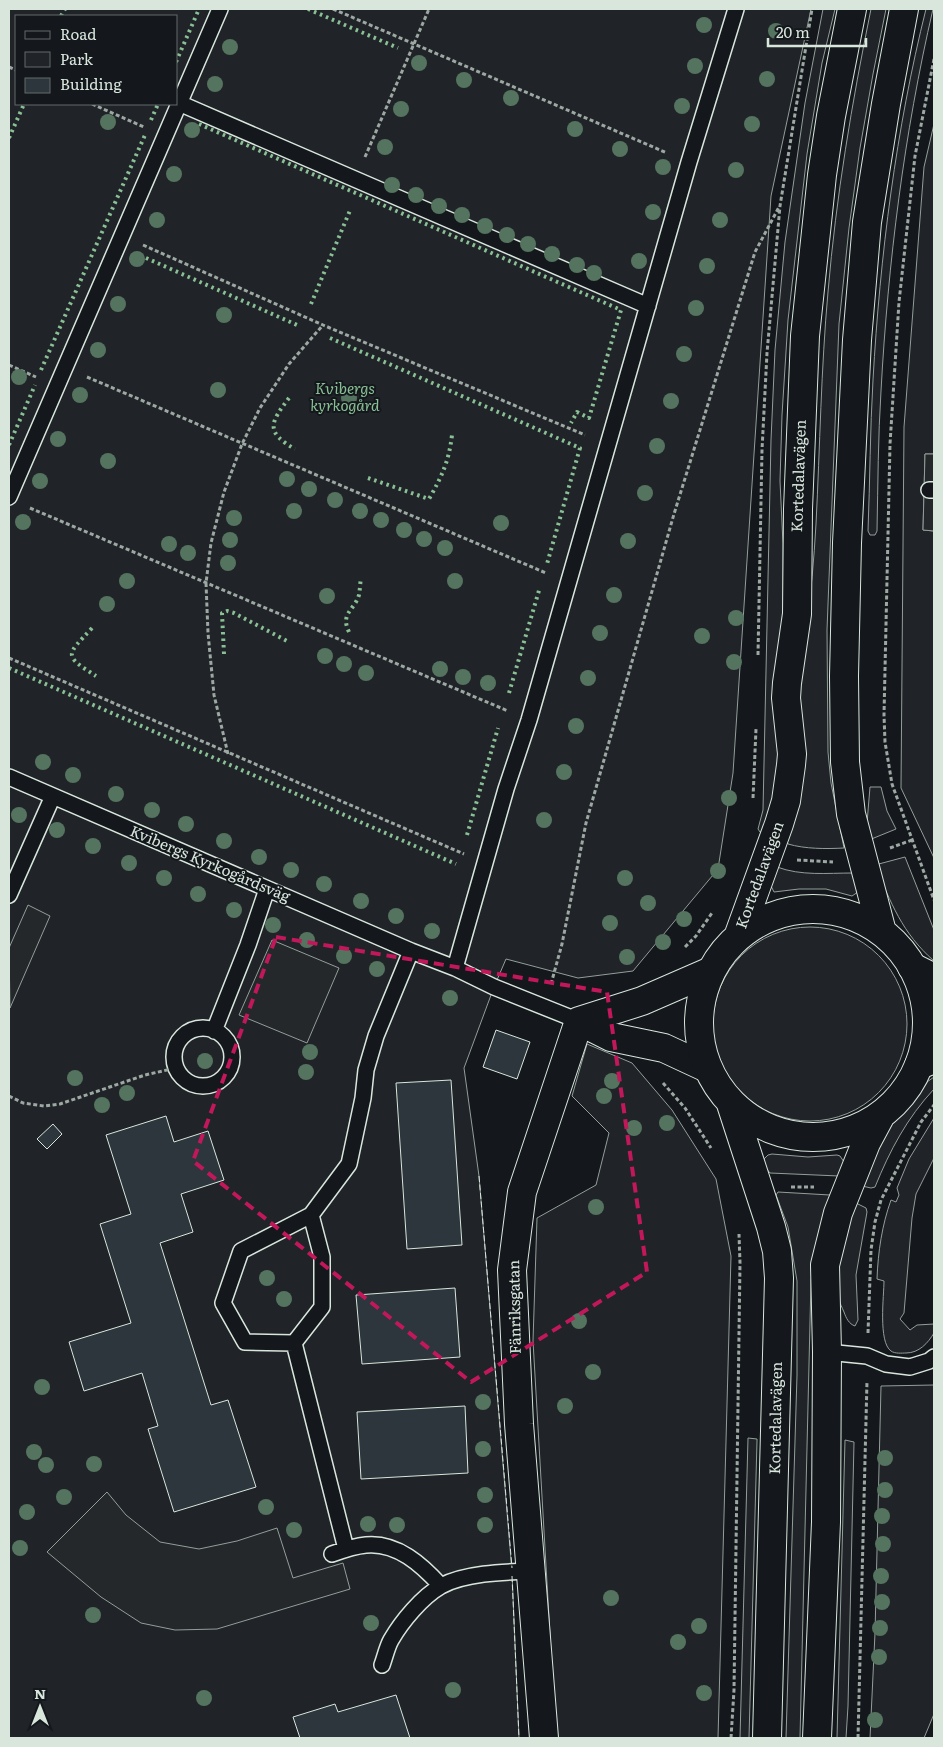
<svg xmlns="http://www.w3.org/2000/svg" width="943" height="1747" font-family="Literata,serif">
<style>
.green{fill:#202428;stroke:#939e99;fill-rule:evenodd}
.parking{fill:#24282b;stroke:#939e99}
.building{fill:#2c363c;stroke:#d8e6dc}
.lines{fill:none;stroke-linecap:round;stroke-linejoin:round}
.service-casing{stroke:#d8e6dc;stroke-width:18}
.minor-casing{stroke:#d8e6dc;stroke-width:30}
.secondary-casing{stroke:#d8e6dc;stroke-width:30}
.path{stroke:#9da8a2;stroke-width:3;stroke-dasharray:4 2.5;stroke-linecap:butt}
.service{stroke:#14181c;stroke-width:15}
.minor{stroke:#14181c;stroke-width:28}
.secondary{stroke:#14181c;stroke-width:28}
.hedge{stroke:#8ac095;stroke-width:4;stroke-dasharray:2.5 4;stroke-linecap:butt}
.fence{stroke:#d8e6dc;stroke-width:1;stroke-dasharray:6 2.5;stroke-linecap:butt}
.tree{fill:#55745f}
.marked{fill:none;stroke:#c2185b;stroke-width:4;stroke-dasharray:10 6;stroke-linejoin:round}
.labels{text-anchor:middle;stroke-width:4;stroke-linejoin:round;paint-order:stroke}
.park-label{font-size:15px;font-style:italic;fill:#8ac095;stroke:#14181c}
.street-label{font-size:15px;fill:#d8e6dc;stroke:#14181c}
</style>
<rect width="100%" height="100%" fill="#14181c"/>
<path class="green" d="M9,9h802l-40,187 -38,577 -15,96 -85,102 -55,7 -72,-19 -12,28 -30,81 15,108 33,396 7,166h-510zM16,16h160v88h-160z
M823,9h12l-13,54 -15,91 -19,166 -6,95 -2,66 3,63v65l-2,39 -2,130 -15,54h-4l-2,-3 5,-19 8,-370 4,-90 10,-108 20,-139z
M871,9h15l-13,65 -13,74 -11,80 -10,96 -12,306 1,122 3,31 13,65c-18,1 -39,1 -56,-4l-1,-3c21,-46 9,-97 11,-145 2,-23 6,-45 8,-67 5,-35 8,-70 10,-105 4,-78 5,-155 12,-232 8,-95 24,-190 43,-283z
M926,9h7c-29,125 -45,254 -52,382 -3,46 -3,93 -4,140l-2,4h-5l-2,-4c2,-50 2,-101 5,-151 7,-124 23,-251 53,-371z
M934,124v330h-9l-2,76 11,1v327l-33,-70 3,-361 20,-260z
M870,787h11l6,24 9,18 -27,11 -2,-17z
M905,857l29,73v31c-32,-28 -43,-58 -59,-96z
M777,867c24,9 50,6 76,6l5,19 -6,4 -26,-7h-27l-25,3 -4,-8z
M713 1024a97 97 0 1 1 194 0a97 97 0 1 1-194 0Z
M587,1044l45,19 40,47 44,69 15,77 -13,482h-162l-23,-397 4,-123 59,-33 13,-52 -37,-37z
M934,1077v12c-27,29 -44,61 -59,98l-4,1 -9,-2c9,-35 41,-89 72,-109z
M934,1118v40l-18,36 -4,24 -8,95 -4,6 10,11 7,-5 17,-1v9c-6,10 -15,20 -28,20 -4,0 -11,1 -15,-2 -13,-9 -7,-56 -7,-70l-7,-2c1,-27 5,-54 14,-79l5,2 3,-7 -2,-7 12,-29z
M772,1154l36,3 29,-2 3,1 4,6 -5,14 -69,-3 -5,-6 -1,-8 4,-4z
M778,1192l52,3 1,2 -17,64 -3,20 -11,457h-14l11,-363v-94l-9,-54 -12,-32z
M856,1203l10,5 1,4 -11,63 2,45 -3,6c-6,-2 -9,-8 -11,-14 -4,-9 -8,-17 -8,-26 -1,-29 11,-57 20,-83z
M934,1385v329l-10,24h-54l5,-105 6,-247z
M748,1438l9,1v2l-8,297h-9z
M845,1440l9,2 -6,264 -2,32h-9z"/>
<path class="parking" d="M925,454h9v77l-11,-1z
M28,905l22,11 -40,92 -1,-60z
M272,940l67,28 -32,75 -68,-28z
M107,1492l19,23 34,27 39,7 38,-8 40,-13 16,50 50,-15 7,26 -133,40 -42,1 -34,-7 -40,-26 -54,-45z"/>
<path class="building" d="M496,1030l34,12 -13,37 -34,-12z
M451,1080l11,165 -55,4 -11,-166z
M166,1116l8,26 34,-11 16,49 -43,14 12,38 -33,11 51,162 17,-5 28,87 -82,25 -26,-83 10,-3 -16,-53 -58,18 -15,-49 62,-19 -31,-99 31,-10 -25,-79z
M53,1124l9,10 -15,15 -10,-10z
M455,1288l5,69 -98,7 -6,-69z
M465,1406l3,67 -107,6 -4,-67z
M396,1695l14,43h-110l-7,-21 42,-13 3,8z"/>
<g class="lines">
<defs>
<path id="service" d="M179,103l469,203
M929,490h5
M9,497l211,-488
M9,777l402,174 44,17 39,19 85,34
M9,895l44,-99
M455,968l51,-179 23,-69 160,-558 47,-153
M174 1057a29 29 0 1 1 58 0a29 29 0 1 1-58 0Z
M214,1031l34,-86 19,-56
M311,1215l11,42v50l-28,36 -49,-1 -22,-39 18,-52 70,-36 38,-51 14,-66 3,-28 10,-34 35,-85
M294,1343l52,206
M827,1352l40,4 19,8 24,3 19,-6 5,-4
M332,1554c11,-4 22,-8 34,-9 31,-3 56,20 75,41
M382,1665c3,-8 5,-18 9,-25 11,-19 31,-43 50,-54 24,-13 63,-14 91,-15"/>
<path id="minor" d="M912,967l22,11
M579,1021l63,-20 69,-30
M579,1021l32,16 53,11 43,20
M919,1065l15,-6
M544,1738l-25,-314 -7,-154 10,-78 57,-171"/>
<path id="secondary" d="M699 1023a114 114 0 1 1 228 0a114 114 0 1 1-228 0Z
M882,932l-31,-118 -6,-52 -1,-86 3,-133 10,-203 10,-118 19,-118 18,-95
M738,937l41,-113 7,-23 5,-36 1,-11 -6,-56 1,-15 10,-69 1,-105 7,-173 17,-161 9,-59 21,-107
M731,1104l40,123 6,24 2,27 -12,460
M817,1738l9,-216 1,-170 -2,-87 13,-52 28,-70 15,-28"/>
</defs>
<use href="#service" class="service-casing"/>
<use href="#minor" class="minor-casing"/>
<use href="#secondary" class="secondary-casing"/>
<path class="path" d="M333,9l334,144
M934,59l-19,97 -16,146 -9,142 -6,271 1,27 7,42 42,116
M9,67l7,3
M92,104l52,23
M365,157l64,-148
M143,245l180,80 262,110
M9,365l27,12
M87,377l459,196
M30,508l478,203
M758,655l4,-205 5,-97 13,-147 32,-197
M9,658l455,196
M228,754l-14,-59 -6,-62 -2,-50 5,-40 13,-51 18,-48 18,-36 29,-44 34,-39
M753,798l3,-69
M890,848l22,-8
M797,860l36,2
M685,947l11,-11 16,-23
M551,984l11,-40 24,-121 88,-309 81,-262 24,-45
M663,1083l22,25 26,40
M9,1096l14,7 21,3 16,-2 85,-29 31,-7
M791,1187h23
M868,1333l3,-83 4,-28 6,-22 40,-78 13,-17
M731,1738l3,-48 6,-427 -1,-29
M858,1738l9,-357"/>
<use href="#service" class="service"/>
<use href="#minor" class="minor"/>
<use href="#secondary" class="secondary"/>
<path class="hedge" d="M308,9l90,39
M61,16l4,-7
M176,62l23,-53
M151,120l7,-16
M199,124l422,186 -32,108 -12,-6 -6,11
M9,138l15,-34
M146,258l151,67
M311,304l40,-96
M330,338l250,110 -33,116
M41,370l104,-235
M289,398c-19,25 -24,34 6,51
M9,445l26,-60
M368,478l61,21c13,-23 20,-38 23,-64
M92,628c-26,28 -29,27 4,48
M349,632c-9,-19 5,-21 10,-37 1,-5 1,-11 2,-17
M224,654l-2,-41 5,-2 7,2 55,29
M9,668l447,196
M509,693l31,-106
M467,835l31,-107"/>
<path class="fence" d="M479,1176l33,392
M512,1576l7,162"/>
</g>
<g class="tree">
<circle cx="704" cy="25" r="8"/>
<circle cx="776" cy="31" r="8"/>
<circle cx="230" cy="47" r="8"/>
<circle cx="419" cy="63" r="8"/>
<circle cx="695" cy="66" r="8"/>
<circle cx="767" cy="79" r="8"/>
<circle cx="464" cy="80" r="8"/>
<circle cx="215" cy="84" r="8"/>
<circle cx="511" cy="98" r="8"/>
<circle cx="682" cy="106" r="8"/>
<circle cx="401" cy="109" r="8"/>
<circle cx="108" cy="122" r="8"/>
<circle cx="752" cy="124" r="8"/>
<circle cx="575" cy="129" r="8"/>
<circle cx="192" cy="130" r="8"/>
<circle cx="385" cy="147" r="8"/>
<circle cx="620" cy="149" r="8"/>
<circle cx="663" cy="167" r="8"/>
<circle cx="736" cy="170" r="8"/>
<circle cx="174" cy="174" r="8"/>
<circle cx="392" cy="185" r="8"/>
<circle cx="416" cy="195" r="8"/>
<circle cx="439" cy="206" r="8"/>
<circle cx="653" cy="212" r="8"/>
<circle cx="462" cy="215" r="8"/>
<circle cx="157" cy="220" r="8"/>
<circle cx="720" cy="220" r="8"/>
<circle cx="485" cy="226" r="8"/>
<circle cx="507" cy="235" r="8"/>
<circle cx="528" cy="244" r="8"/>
<circle cx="552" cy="254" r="8"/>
<circle cx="137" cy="259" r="8"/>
<circle cx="639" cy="261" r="8"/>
<circle cx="577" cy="265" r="8"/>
<circle cx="707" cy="266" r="8"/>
<circle cx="594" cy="273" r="8"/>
<circle cx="118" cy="304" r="8"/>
<circle cx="696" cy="308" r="8"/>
<circle cx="224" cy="315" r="8"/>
<circle cx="98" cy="350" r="8"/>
<circle cx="684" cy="354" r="8"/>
<circle cx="19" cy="377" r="8"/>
<circle cx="218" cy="390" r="8"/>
<circle cx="80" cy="395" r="8"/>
<circle cx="349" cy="398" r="8"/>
<circle cx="671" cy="401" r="8"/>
<circle cx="58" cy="439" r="8"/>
<circle cx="657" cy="446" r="8"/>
<circle cx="108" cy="461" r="8"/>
<circle cx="287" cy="479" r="8"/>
<circle cx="40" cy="481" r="8"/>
<circle cx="309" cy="489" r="8"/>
<circle cx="645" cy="493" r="8"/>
<circle cx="335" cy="500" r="8"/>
<circle cx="294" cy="511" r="8"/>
<circle cx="360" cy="511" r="8"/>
<circle cx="234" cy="518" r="8"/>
<circle cx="381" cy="520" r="8"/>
<circle cx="23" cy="522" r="8"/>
<circle cx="501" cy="523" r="8"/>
<circle cx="404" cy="530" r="8"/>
<circle cx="424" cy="539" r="8"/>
<circle cx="230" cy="540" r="8"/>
<circle cx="628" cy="541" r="8"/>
<circle cx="169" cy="544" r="8"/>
<circle cx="445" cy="548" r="8"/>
<circle cx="188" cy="553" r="8"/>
<circle cx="228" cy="563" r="8"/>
<circle cx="127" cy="581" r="8"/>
<circle cx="455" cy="581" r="8"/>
<circle cx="614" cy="595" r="8"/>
<circle cx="327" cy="596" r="8"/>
<circle cx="107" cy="604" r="8"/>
<circle cx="736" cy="618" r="8"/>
<circle cx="600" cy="633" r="8"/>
<circle cx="702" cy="636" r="8"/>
<circle cx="325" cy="656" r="8"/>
<circle cx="734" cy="662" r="8"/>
<circle cx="344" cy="664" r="8"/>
<circle cx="440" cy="669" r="8"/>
<circle cx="366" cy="673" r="8"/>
<circle cx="463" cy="677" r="8"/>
<circle cx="588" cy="678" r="8"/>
<circle cx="488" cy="683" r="8"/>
<circle cx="576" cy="726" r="8"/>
<circle cx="43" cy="762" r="8"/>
<circle cx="564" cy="772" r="8"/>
<circle cx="73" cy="775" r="8"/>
<circle cx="116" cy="794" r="8"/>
<circle cx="729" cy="798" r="8"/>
<circle cx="152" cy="810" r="8"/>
<circle cx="19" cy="815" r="8"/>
<circle cx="544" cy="820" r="8"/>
<circle cx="186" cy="824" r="8"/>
<circle cx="57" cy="830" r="8"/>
<circle cx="224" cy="841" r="8"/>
<circle cx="93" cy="846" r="8"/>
<circle cx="259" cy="857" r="8"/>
<circle cx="129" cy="863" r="8"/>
<circle cx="291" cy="870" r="8"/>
<circle cx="718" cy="871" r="8"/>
<circle cx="164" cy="878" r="8"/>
<circle cx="625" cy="878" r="8"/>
<circle cx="324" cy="884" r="8"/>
<circle cx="198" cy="894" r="8"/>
<circle cx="361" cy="901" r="8"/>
<circle cx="648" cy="903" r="8"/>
<circle cx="234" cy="910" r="8"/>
<circle cx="396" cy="916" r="8"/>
<circle cx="684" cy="919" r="8"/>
<circle cx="610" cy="923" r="8"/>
<circle cx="273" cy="925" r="8"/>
<circle cx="432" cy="931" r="8"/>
<circle cx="307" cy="940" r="8"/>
<circle cx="663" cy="942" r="8"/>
<circle cx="344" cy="956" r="8"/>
<circle cx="627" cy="957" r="8"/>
<circle cx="377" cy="969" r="8"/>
<circle cx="450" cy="998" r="8"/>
<circle cx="310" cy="1052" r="8"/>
<circle cx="205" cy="1061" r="8"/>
<circle cx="306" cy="1072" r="8"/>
<circle cx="75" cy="1078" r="8"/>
<circle cx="612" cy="1081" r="8"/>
<circle cx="127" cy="1093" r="8"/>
<circle cx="604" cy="1096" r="8"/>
<circle cx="102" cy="1105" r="8"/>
<circle cx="667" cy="1123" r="8"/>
<circle cx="634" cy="1128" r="8"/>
<circle cx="596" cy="1207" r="8"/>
<circle cx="267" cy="1278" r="8"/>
<circle cx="284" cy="1299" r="8"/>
<circle cx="579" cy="1321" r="8"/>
<circle cx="593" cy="1372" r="8"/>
<circle cx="42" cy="1387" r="8"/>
<circle cx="483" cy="1402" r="8"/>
<circle cx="565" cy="1406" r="8"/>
<circle cx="483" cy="1449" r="8"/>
<circle cx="34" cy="1452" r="8"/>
<circle cx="885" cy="1458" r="8"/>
<circle cx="94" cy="1464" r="8"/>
<circle cx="46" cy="1465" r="8"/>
<circle cx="885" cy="1490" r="8"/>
<circle cx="485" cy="1495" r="8"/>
<circle cx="64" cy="1497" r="8"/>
<circle cx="266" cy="1507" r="8"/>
<circle cx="27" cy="1512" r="8"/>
<circle cx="882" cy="1516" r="8"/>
<circle cx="368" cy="1524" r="8"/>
<circle cx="397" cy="1525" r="8"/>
<circle cx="485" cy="1525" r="8"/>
<circle cx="294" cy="1530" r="8"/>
<circle cx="883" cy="1544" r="8"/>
<circle cx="20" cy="1548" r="8"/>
<circle cx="881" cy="1576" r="8"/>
<circle cx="611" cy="1598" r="8"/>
<circle cx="882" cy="1602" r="8"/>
<circle cx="93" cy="1615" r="8"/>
<circle cx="371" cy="1623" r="8"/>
<circle cx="699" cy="1626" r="8"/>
<circle cx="880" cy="1628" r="8"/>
<circle cx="678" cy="1642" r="8"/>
<circle cx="879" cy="1657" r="8"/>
<circle cx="453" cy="1690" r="8"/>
<circle cx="704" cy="1693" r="8"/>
<circle cx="204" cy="1698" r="8"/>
<circle cx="875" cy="1720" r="8"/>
</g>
<path class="marked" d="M276,937l331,55 40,280 -176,110 -278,-221z"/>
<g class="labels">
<g class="park-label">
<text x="345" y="394">Kvibergs<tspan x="345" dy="17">kyrkogård</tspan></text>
</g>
<g class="street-label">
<text transform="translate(799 476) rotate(-88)" y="5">Kortedalavägen</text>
<text transform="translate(210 864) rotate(23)" y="5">Kvibergs Kyrkogårdsväg</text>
<text transform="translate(760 875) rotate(-70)" y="5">Kortedalavägen</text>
<text transform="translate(515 1307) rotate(-91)" y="5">Fänriksgatan</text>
<text transform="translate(776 1418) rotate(-89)" y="5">Kortedalavägen</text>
</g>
</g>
<rect width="943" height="1747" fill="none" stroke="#d8e6dc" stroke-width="20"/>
<rect x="15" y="15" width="162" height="90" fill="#14181c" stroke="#626a69"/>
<rect x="25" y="31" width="25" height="8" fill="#14181c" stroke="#626a69"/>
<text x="60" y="40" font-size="15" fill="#d8e6dc">Road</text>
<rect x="25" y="52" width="25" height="15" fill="#202428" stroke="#626a69"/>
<text x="60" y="65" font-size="15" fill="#d8e6dc">Park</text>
<rect x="25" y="78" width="25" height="15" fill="#2c363c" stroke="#626a69"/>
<text x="60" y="90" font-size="15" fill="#d8e6dc">Building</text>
<g transform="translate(40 1707)" stroke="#14181c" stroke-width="4" paint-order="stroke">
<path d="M0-4L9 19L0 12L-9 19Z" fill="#d8e6dc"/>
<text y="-8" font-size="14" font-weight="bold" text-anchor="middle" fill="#d8e6dc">N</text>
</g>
<path d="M768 38v8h98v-8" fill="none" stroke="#d8e6dc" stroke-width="2.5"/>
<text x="776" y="38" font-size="15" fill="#d8e6dc" stroke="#14181c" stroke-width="4" paint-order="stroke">20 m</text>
</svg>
